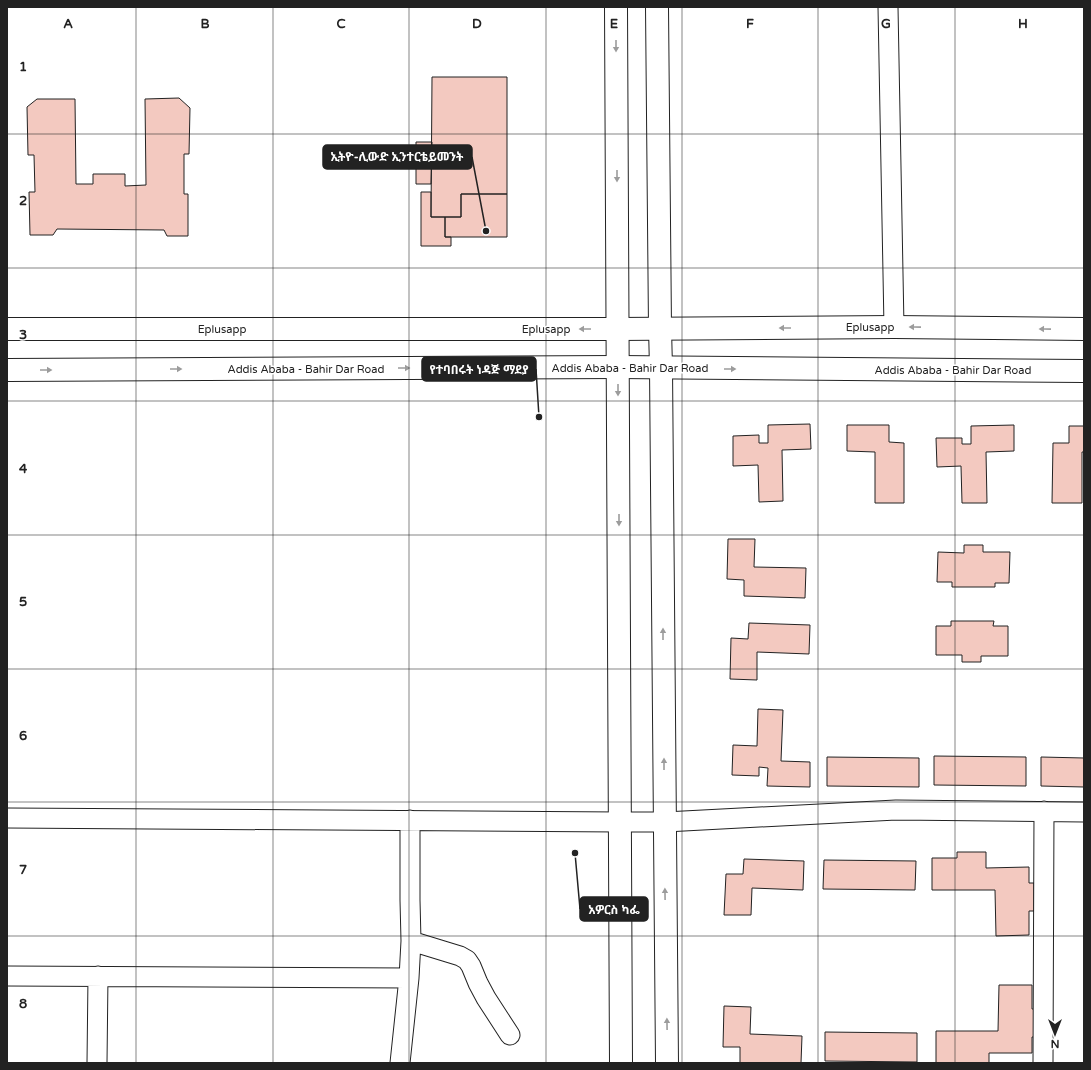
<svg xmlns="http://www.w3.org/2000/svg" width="1091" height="1070" font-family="'Varela Round','Noto Sans Ethiopic',sans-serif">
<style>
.building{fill:#f3c9c0;stroke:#222}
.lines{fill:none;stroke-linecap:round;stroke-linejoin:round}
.minor-casing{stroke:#222;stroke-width:21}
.secondary-casing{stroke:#222;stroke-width:24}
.trunk-casing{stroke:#222;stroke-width:24}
.minor{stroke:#fff;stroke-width:19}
.secondary{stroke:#fff;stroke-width:22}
.trunk{stroke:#fff;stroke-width:22}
.oneway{fill:#9c9c9c}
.grid{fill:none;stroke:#222;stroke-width:1;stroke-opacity:0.55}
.labels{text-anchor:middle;stroke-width:3;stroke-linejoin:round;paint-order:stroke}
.street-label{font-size:11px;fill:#222;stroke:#fff}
.grid-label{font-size:13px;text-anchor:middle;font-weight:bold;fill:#222;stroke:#fff;stroke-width:3;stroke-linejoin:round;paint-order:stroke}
.leader{fill:none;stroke:#222;stroke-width:1.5}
.callout-dot{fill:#222;stroke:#fff;stroke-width:1.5}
.callout{fill:#222;stroke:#222;stroke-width:1.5}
.callout-label{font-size:12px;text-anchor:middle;font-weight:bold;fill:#fff}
</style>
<rect width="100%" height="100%" fill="#fff"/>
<path class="building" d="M432,77h75v117h-46v23h-30z
M179,98l11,10 -1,46h-5v40h4v42h-21l-3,-6 -107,-1 -4,6h-23l-1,-43h6l-1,-37h-6l-1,-48 10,-8h38l1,85h17v-10h32v12l21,-1 -1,-86z
M416,142h16l-1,42h-15z
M421,192h10v25h14v20h6v9h-30z
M461,194h46v43h-62v-20h16z
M810,424l1,25 -29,1 1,51 -24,1 -1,-37 -25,1v-30l26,-1v8h9v-18z
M847,425h42v17l15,1v60h-29v-51l-28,-1z
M1014,425v26l-28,1 1,51h-25l-1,-37 -24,1 -1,-29h26v6h9v-18z
M1069,426h15v26h-2v51h-30l1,-60h16z
M728,539h27l-1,28 52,1 -1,30 -61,-2v-16l-17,-1z
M964,545h19v7h27l-1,31h-14v4h-43v-5h-15l1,-30 26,1z
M951,621h43l-1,5h15v30h-27v6h-19v-7h-26v-29h15z
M749,623l61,2 -1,29 -52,-2v28l-27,-1 1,-41 17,1z
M758,709l25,1 -2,51 29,1v25l-43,-1 1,-18 -9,-1v9l-27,-1 1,-30 24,1z
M934,756l92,1v29l-92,-1z
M827,757l92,1v29l-92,-1z
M1041,757l43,1v29l-43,-1z
M957,852h29v16l43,-1v16h5v28h-5v24l-33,1 -1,-46h-63v-32h25z
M744,859l60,2 -1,29 -51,-2 -1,27h-27l2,-41h17z
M824,860l92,1 -1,29 -92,-1z
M999,985h33v24h6l-1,28h-5v16h-43v10h-53v-32h62z
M724,1006l27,1 -1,27 52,2 -1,27h-61v-16h-17z
M825,1032l92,1v29l-92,-1z"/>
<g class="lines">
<defs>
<path id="minor" d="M888,7l6,320
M7,818l613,4h45l231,-12 188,2
M411,941l49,15 7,4 4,6 7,17 8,15 24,37
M7,976l402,2
M97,1063l1,-87
M400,1063l9,-85 2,-37 -1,-41v-80
M1043,1063l1,-252"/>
<path id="secondary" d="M616,7l5,1056
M657,7l3,321 1,40 6,695"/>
<path id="trunk" d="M7,329h610l277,-2 190,2
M7,370l611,-3 466,4"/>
</defs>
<use href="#minor" class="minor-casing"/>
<use href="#secondary" class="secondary-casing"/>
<use href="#trunk" class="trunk-casing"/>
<use href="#minor" class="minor"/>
<use href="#secondary" class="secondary"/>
<use href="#trunk" class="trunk"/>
</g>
<defs><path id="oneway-solid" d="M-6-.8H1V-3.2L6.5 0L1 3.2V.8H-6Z"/></defs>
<g class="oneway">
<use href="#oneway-solid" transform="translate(616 46) rotate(90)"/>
<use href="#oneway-solid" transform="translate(617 176) rotate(90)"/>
<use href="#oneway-solid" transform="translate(915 327) rotate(-179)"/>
<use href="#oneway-solid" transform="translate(785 328) rotate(180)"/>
<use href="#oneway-solid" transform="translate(585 329) rotate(-180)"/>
<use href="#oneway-solid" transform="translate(1045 329) rotate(-179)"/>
<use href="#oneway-solid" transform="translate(404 368)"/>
<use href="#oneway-solid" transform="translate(176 369)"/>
<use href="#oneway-solid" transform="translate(730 369)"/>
<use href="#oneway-solid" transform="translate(46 370)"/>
<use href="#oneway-solid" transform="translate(618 390) rotate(90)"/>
<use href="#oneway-solid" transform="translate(619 520) rotate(90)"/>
<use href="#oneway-solid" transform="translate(663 634) rotate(-90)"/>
<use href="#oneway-solid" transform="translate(664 764) rotate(-90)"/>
<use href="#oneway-solid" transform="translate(665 894) rotate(-91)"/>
<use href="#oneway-solid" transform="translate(667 1024) rotate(-91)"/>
</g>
<path class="grid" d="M136,7v1056M273,7v1056M409,7v1056M546,7v1056M682,7v1056M818,7v1056M955,7v1056M7,134h1077M7,268h1077M7,401h1077M7,535h1077M7,669h1077M7,802h1077M7,936h1077"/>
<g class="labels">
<g class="street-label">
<text x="870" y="331">Eplusapp</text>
<text x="222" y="333">Eplusapp</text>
<text x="546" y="333">Eplusapp</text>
<text x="630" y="372">Addis Ababa - Bahir Dar Road</text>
<text x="306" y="373">Addis Ababa - Bahir Dar Road</text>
<text x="953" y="374">Addis Ababa - Bahir Dar Road</text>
</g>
</g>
<g class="grid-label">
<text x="68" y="28">A</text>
<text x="205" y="28">B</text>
<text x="341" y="28">C</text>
<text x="477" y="28">D</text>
<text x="614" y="28">E</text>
<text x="750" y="28">F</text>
<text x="886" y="28">G</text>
<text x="1023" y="28">H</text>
<text x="23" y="71">1</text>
<text x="23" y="205">2</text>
<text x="23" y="339">3</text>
<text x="23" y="473">4</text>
<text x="23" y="606">5</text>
<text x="23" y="740">6</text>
<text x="23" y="874">7</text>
<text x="23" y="1008">8</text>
</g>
<path class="leader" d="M486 231L472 157M539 417L536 369M575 853L580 909"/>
<g class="callout-dot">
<circle cx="486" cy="231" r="4"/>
<circle cx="539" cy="417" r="4"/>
<circle cx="575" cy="853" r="4"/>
</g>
<g class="callout">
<rect x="323" y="145" width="149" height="24" rx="4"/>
<rect x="422" y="357" width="114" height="24" rx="4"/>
<rect x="580" y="897" width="68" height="24" rx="4"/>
</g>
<g class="callout-label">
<text x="397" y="161">ኢትዮ-ሊውድ ኢንተርቴይመንት</text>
<text x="479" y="374">የተባበሩት ነዳጅ ማደያ</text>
<text x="614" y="914">አዎርስ ካፌ</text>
</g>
<rect width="1091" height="1070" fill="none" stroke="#222222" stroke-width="16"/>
<g transform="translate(1055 1034) rotate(180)" stroke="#ffffff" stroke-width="3" paint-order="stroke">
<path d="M0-3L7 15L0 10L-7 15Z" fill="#222222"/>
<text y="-6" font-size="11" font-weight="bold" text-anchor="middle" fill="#222222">N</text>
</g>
</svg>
